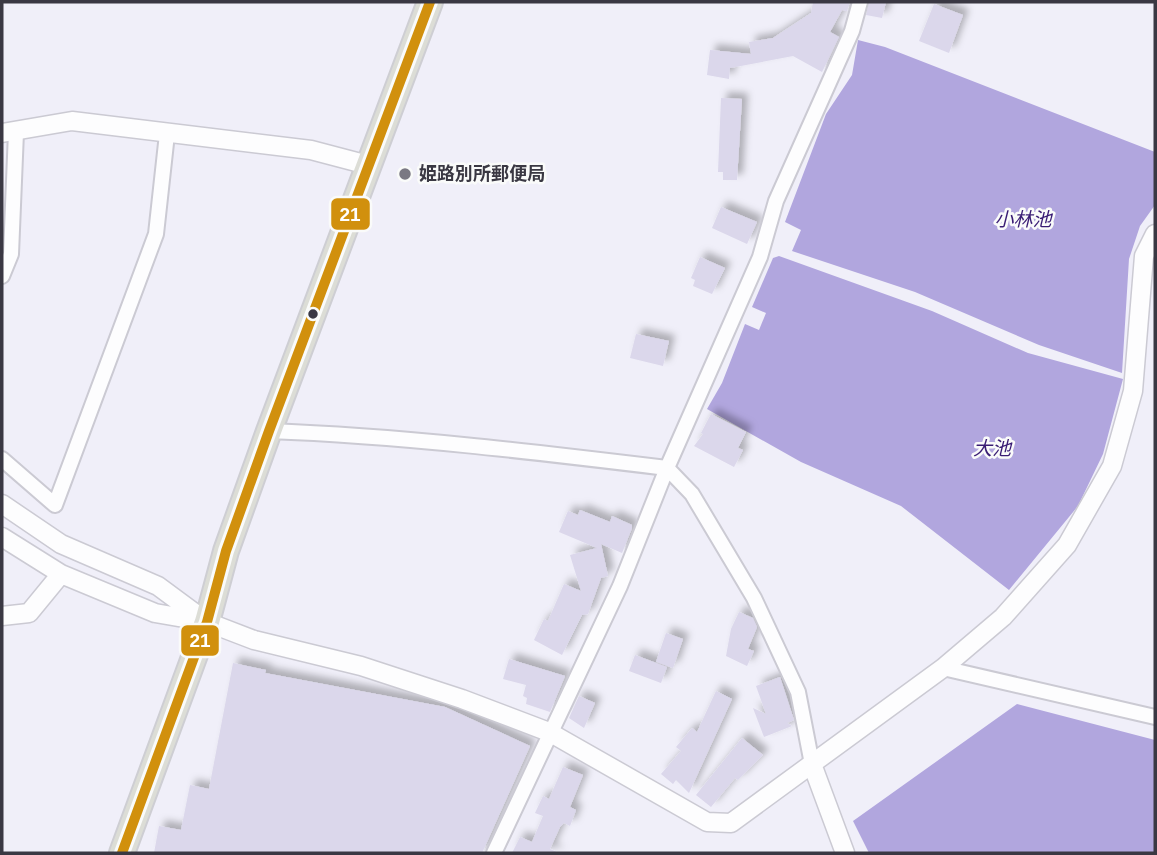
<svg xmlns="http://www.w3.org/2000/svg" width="1157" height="855" font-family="Arial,'Noto Sans JP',sans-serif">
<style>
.water{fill:#b1a6de}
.building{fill:#dbd7eb;filter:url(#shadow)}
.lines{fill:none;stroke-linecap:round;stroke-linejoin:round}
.minor-casing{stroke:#cbcad3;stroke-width:18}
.tertiary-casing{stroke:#cbcad3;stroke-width:21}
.trunk-casing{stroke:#ceced3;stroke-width:28}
.minor{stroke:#fdfdfe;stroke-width:14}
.tertiary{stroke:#fdfdfe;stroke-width:18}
.trunk{stroke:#dcddd6;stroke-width:24}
.bus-1-casing{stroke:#fafbfa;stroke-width:16}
.bus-1{stroke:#d1900d;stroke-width:10}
.poi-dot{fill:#7a7883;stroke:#fafbfa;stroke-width:2.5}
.bus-dot{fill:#3a3843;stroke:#fafbfa;stroke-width:2.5}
.labels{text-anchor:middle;stroke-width:5;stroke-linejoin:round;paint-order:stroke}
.poi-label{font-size:18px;font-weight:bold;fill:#3a3843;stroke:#fafbfa;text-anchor:start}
.water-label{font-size:19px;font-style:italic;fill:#391c74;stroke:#fafbfa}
.line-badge{stroke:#fafbfa;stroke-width:2.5}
.badge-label{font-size:19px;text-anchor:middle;font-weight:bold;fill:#fff}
</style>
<defs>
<filter id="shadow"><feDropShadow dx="6" dy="-6" stdDeviation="3.5" flood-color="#0004"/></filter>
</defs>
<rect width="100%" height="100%" fill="#f0eff9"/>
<path class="water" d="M858,40l27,7 270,105v53l-15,21 -11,33 -7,114 -83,-28 -124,-53 -123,-41 9,-21 -16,-8 41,-108 26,-39z
M779,256l153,55 96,42 95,26 -20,75 -25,52 -69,84 -108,-84 -100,-44 -94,-53 15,-26 23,-59 14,6 7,-17 -14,-6 21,-49z
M1017,704l138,36v113h-286l-16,-32z"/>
<path class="building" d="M813,2h37l-3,9 -5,-1 -12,22 9,5 -17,35 -29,-16 -63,12 -1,11 -22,-4 3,-25 41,4 -2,-12 24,-4 38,-25z
M869,2h17l-4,16 -16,-3z
M934,4l29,11 -14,38 -30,-12z
M721,98l21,1 -5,81h-14v-8h-5z
M721,207l36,15 -10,22 -35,-16z
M700,257l25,11 -13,26 -19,-8 2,-6 -4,-2z
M636,334l33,7 -6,25 -33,-8z
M711,414l35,18 -8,16 5,2 -9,17 -40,-21 9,-12 -2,-1z
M580,510l30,12 2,-6 20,9v3l-10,25 -21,-9 7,32 -7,2 -13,36 -6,1 -20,40 -28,-15 10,-21 4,2 16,-37 17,7 -11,-36 27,-7 -38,-16 9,-21 10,4z
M739,612l14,6 4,9 -9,22 6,2 -7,15 -21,-10 5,-27z
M666,633l17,6 -10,29 -17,-6z
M635,655l32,12 -6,16 -32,-12z
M509,659l56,17 -15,36 -24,-8 1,-6 -4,-2 3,-11 -23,-6z
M233,663l33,7 -1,3 180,34 85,39 -48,107h-328l5,-27 22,4 9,-45 19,4z
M780,677l14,43 -7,3 5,3 -28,11 -11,-29 13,6 -10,-28z
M716,691l16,8 -43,94 -13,-13 -3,4 -12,-10 20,-23 -5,-4 16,-19 5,4z
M579,696l16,7 -11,25 -15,-10z
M742,738l21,17 -25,25 -3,-2 -24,29 -15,-12z
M563,767l20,8 -13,32 6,3 -6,16 -6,-3 -4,4 -10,22 9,4h-47l8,-16 12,5 11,-26 -8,-3 8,-17 6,3z"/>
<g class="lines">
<defs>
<path id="minor" d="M2,276l9,-22 5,-122
M269,431c133,5 265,21 398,37l25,26 62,104 44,94 14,72
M2,459l53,46 101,-271 11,-100
M943,668l212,49
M494,853l126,-267 47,-118 93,-211 16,-56 76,-170 8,-29"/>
<path id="tertiary" d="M2,133l70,-12 239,29 57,15
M2,504l59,40 97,42 46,34
M2,537l59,37 94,39 52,9 47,18 107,26 101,33 87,33 158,90 24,1 212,-155 60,-51 64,-72 45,-79 21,-75 11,-135 11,-22
M2,616l27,-3 32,-39
M812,764l33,89"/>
<path id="trunk" d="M122,853l85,-231 19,-71 43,-120 161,-429"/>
</defs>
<use href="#minor" class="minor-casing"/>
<use href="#tertiary" class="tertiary-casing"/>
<use href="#trunk" class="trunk-casing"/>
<use href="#minor" class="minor"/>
<use href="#tertiary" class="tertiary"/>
<use href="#trunk" class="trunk"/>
<defs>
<path id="bus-1" d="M122,853l85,-231 19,-71 43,-120 161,-429"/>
</defs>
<use href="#bus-1" class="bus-1-casing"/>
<use href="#bus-1" class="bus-1"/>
</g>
<circle class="poi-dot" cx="405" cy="174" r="7"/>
<circle class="bus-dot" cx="313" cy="314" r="6"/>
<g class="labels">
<g class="poi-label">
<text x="419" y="180">姫路別所郵便局</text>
</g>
<g class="water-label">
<text x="1023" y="226">小林池</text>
<text x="992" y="455">大池</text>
</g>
</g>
<g class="line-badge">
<rect x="330" y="197" width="41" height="34" rx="7" fill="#d1900d"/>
<rect x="180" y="624" width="40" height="33" rx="7" fill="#d1900d"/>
</g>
<g class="badge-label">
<text x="350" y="221">21</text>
<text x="200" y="647">21</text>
</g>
<rect width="1157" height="855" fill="none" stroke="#3a3843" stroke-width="7"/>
</svg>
